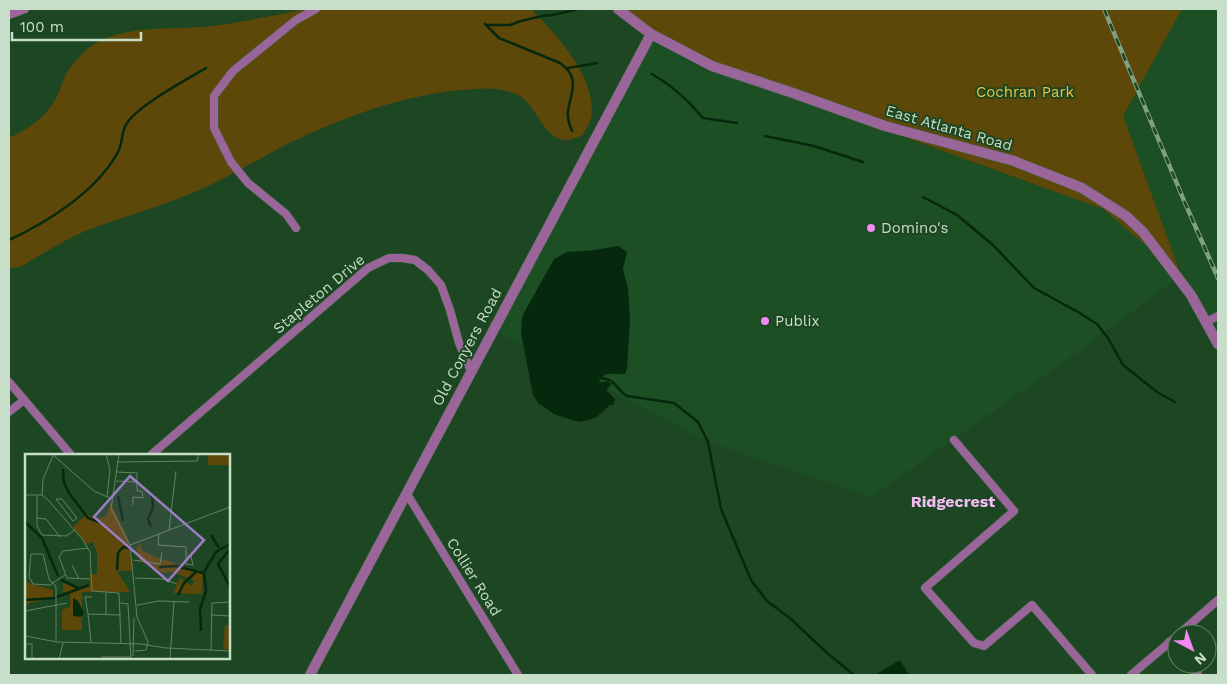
<svg xmlns="http://www.w3.org/2000/svg" width="1227" height="684" font-family="'Work Sans',sans-serif">
<style>
.built{fill:#1d4f25}
.green{fill:#5e4809}
.water{fill:#06280d}
.lines{fill:none;stroke-linecap:round;stroke-linejoin:round}
.stream{stroke:#06280d;stroke-width:2.5}
.minor-casing{stroke:#3c6241;stroke-width:9}
.tertiary-casing{stroke:#3c6241;stroke-width:11}
.minor{stroke:#9a669a;stroke-width:8}
.tertiary{stroke:#9a669a;stroke-width:10}
.rail-casing{stroke:#81a084;stroke-width:4.5}
.rail{stroke:#1d4723;stroke-width:2.5;stroke-dasharray:8;stroke-linecap:butt}
.poi-dot{fill:#f28af3;stroke:#1d4723;stroke-width:2}
.labels{text-anchor:middle;stroke-width:4;stroke-linejoin:round;paint-order:stroke}
.park-label{font-size:15px;fill:#f1c03f;stroke:#1d4723}
.street-label{font-size:15px;fill:#c7dec8;stroke:#1d4723}
.poi-label{font-size:15px;fill:#c7dec8;stroke:#1d4723;text-anchor:start}
.neighbourhood-label{font-size:16px;font-weight:bold;fill:#f5bbf4;stroke:#1d4723}
.inset-river{fill:none;stroke:#06280d;stroke-width:2.5}
.inset-road{fill:none;stroke:#618365;stroke-width:1}
.view{fill:#9d7cc3;fill-opacity:0.15;stroke:#9d7cc3;stroke-width:2.5}
.inset-edge{fill:none;stroke:#c7dec8;stroke-width:2.5}
</style>
<rect width="100%" height="100%" fill="#1d4723"/>
<path class="built" d="M1182,9h36v319l-8,4 -29,-57 -117,87 -193,135 -164,-56 -215,-112 156,-290 74,33 381,137 78,65 -58,-158z"/>
<path class="green" d="M306,9h225c25,25 67,70 60,109 -1,6 -6,12 -8,17 -5,2 -10,4 -15,5 -23,1 -30,-30 -45,-42 -17,-12 -42,-10 -62,-8 -63,6 -127,30 -183,59 -27,14 -53,30 -81,42 -37,16 -76,26 -114,41 -21,9 -42,23 -63,35l-11,1v-130c19,-9 35,-19 46,-38 4,-7 6,-14 9,-21 5,-12 16,-24 26,-32 34,-24 83,-16 123,-21 31,-4 62,-11 93,-17z
M613,9h569l-59,107 58,159 -78,-66 -381,-138 -74,-32z"/>
<path class="water" d="M618,246l9,6 -4,17 5,20 2,31 -3,49 -2,5c-11,1 -22,-4 -26,9l8,-2 5,3 -6,6 9,9 -2,6h-3l-12,11 -9,4 -10,2 -23,-7 -17,-11 -6,-9 -12,-62 1,-15 3,-7 29,-52 13,-7 28,-2z
M900,660l9,15h-34z"/>
<g class="lines">
<path class="stream" d="M485,24l14,14 61,25c21,15 11,28 8,48 -1,7 1,13 4,20
M487,25h23l11,-4 21,-5 11,-1 25,-6
M568,68l29,-5
M652,74c21,12 36,26 51,44l34,5
M765,136l49,10 49,16
M923,197l34,18 36,30 41,43 44,24 19,12 11,14 15,27 34,27 18,10
M9,240c39,-18 88,-49 109,-88 5,-9 3,-21 9,-29 12,-18 59,-43 79,-55
M602,378c15,2 14,12 25,18l47,7 24,19 10,20 13,67 30,71 16,21 24,18 36,34 27,22"/>
<defs>
<path id="minor" d="M9,15l16,-6
M296,228l-10,-14 -38,-31 -17,-21 -17,-34v-32l19,-25 63,-51 20,-11
M1206,322l12,-6
M9,382l62,73
M9,412l15,-12
M954,440l60,71 -89,77 49,55 10,3 48,-41 60,70
M151,455l217,-187 21,-10h13l13,2 13,10 13,15 9,25 9,33 12,28
M407,494l111,181
M1179,634l39,-34
M1169,642l8,9
M1188,664l10,11
M1131,675l46,-39"/>
<path id="tertiary" d="M618,9l33,25 61,32 81,27 92,33 129,35 68,27 44,28 17,16 48,63 27,49
M310,675l341,-641"/>
</defs>
<use href="#minor" class="minor-casing"/>
<use href="#tertiary" class="tertiary-casing"/>
<use href="#minor" class="minor"/>
<use href="#tertiary" class="tertiary"/>
<defs>
<path id="rail" d="M1104,9l81,194 33,75"/>
</defs>
<use href="#rail" class="rail-casing"/>
<use href="#rail" class="rail"/>
</g>
<g class="poi-dot">
<circle cx="871" cy="228" r="5"/>
<circle cx="765" cy="321" r="5"/>
</g>
<g class="labels">
<g class="park-label">
<text x="1025" y="97">Cochran Park</text>
</g>
<g class="street-label">
<text transform="translate(949 128) rotate(16)" y="5">East Atlanta Road</text>
<text transform="translate(319 294) rotate(-40)" y="5">Stapleton Drive</text>
<text transform="translate(467 347) rotate(-62)" y="5">Old Conyers Road</text>
<text transform="translate(474 577) rotate(58)" y="5">Collier Road</text>
</g>
<g class="poi-label">
<text x="881" y="233">Domino's</text>
<text x="775" y="326">Publix</text>
</g>
<g class="neighbourhood-label">
<text x="953" y="507">Ridgecrest</text>
</g>
</g>
<g transform="translate(25 454)">
<rect width="205" height="205" fill="#1d4723"/>
<path d="M183,0h22v11h-22zM86,49l17,36 5,32h-16l13,21h-48v38h-20v-20l8,-3v-15h-7v-10l16,7 11,-5v-10h7v-21l-4,-11 -7,2 -13,-17 14,-13 9,5 10,-3zM116,89l1,7 9,5 52,18 -1,21 -29,-1 7,-15 12,8 3,-5 -22,-9 -10,1 -23,-12 -4,-12zM0,128l28,8v8l-28,6zM200,171h5v24h-7z" fill="#5e4809"/>
<path d="M48,144l5,3 6,12 -3,4 -8,-1z" fill="#06280d"/>
<path class="inset-river" d="M38,15l1,14 5,10 19,25 13,5M93,42l5,25M0,68l17,16 16,38M126,73l-3,-8 5,-12 -1,-12M186,81l8,13M205,95l-12,15 12,23M134,113l17,-1 27,7M92,116l1,-17 5,-6 6,1M179,118l12,-20 14,-8M36,126l17,8M153,141l6,-12 12,-11M32,143l32,-12M0,146l30,-2M176,177l-1,-22 6,-18 -2,-18"/>
<path class="inset-road" d="M27,0l42,37 18,8M81,0l4,16 -3,27M94,0l-8,55 19,36 7,72 11,25 -2,8 -11,1M93,8l79,-1 2,-7M92,18l20,1v9M91,27l21,1v9h5l1,7 -10,-1v8M0,41h17l7,6 34,39 7,12 2,39 27,2 2,50M17,41l1,-16 10,-23M12,42v30l5,9 24,1 9,-6M31,45h6l15,19 -4,3zM11,64l10,1 14,18M144,76l7,-59M134,80l-1,11 28,2v17l7,1 -2,-9h-4M105,91l100,-38M63,94l-25,3 -4,6 8,21 23,1M108,106l27,4 2,-12M47,111l7,14M110,124l28,1 14,5M95,149l8,1 3,55M112,151l22,-4 30,1M0,157l42,-8M63,160l33,1M63,160l3,28M63,160l-3,-17h7M81,160v-21M187,161l18,1M0,182l32,6 84,2 25,4 64,3M31,187v-55l-2,-1 -1,-2 -1,-1 -2,-1 -1,-2 -6,-25h-12l-2,23 4,7 17,1 15,-10M0,190h7v15M186,196l1,-47 18,-1M108,202l1,-38M76,203h30M34,205l4,-16M145,205l4,-57"/>
<path class="view" d="M105,22l74,64 -36,41 -74,-64z"/>
<rect width="205" height="205" class="inset-edge"/>
</g>
<rect width="1227" height="684" fill="none" stroke="#c7dec8" stroke-width="20"/>
<g transform="translate(1192 649) rotate(139)"><circle r="24" fill="#1d4723" stroke="#618365"/>
<path d="M0-4L9 19L0 12L-9 19Z" fill="#f28af3"/>
<text y="-8" font-size="14" font-weight="bold" text-anchor="middle" fill="#c7dec8">N</text>
</g>
<path d="M12 32v8h129v-8" fill="none" stroke="#c7dec8" stroke-width="2.5"/>
<text x="20" y="32" font-size="15" fill="#c7dec8" stroke="#1d4723" stroke-width="4" paint-order="stroke">100 m</text>
</svg>
